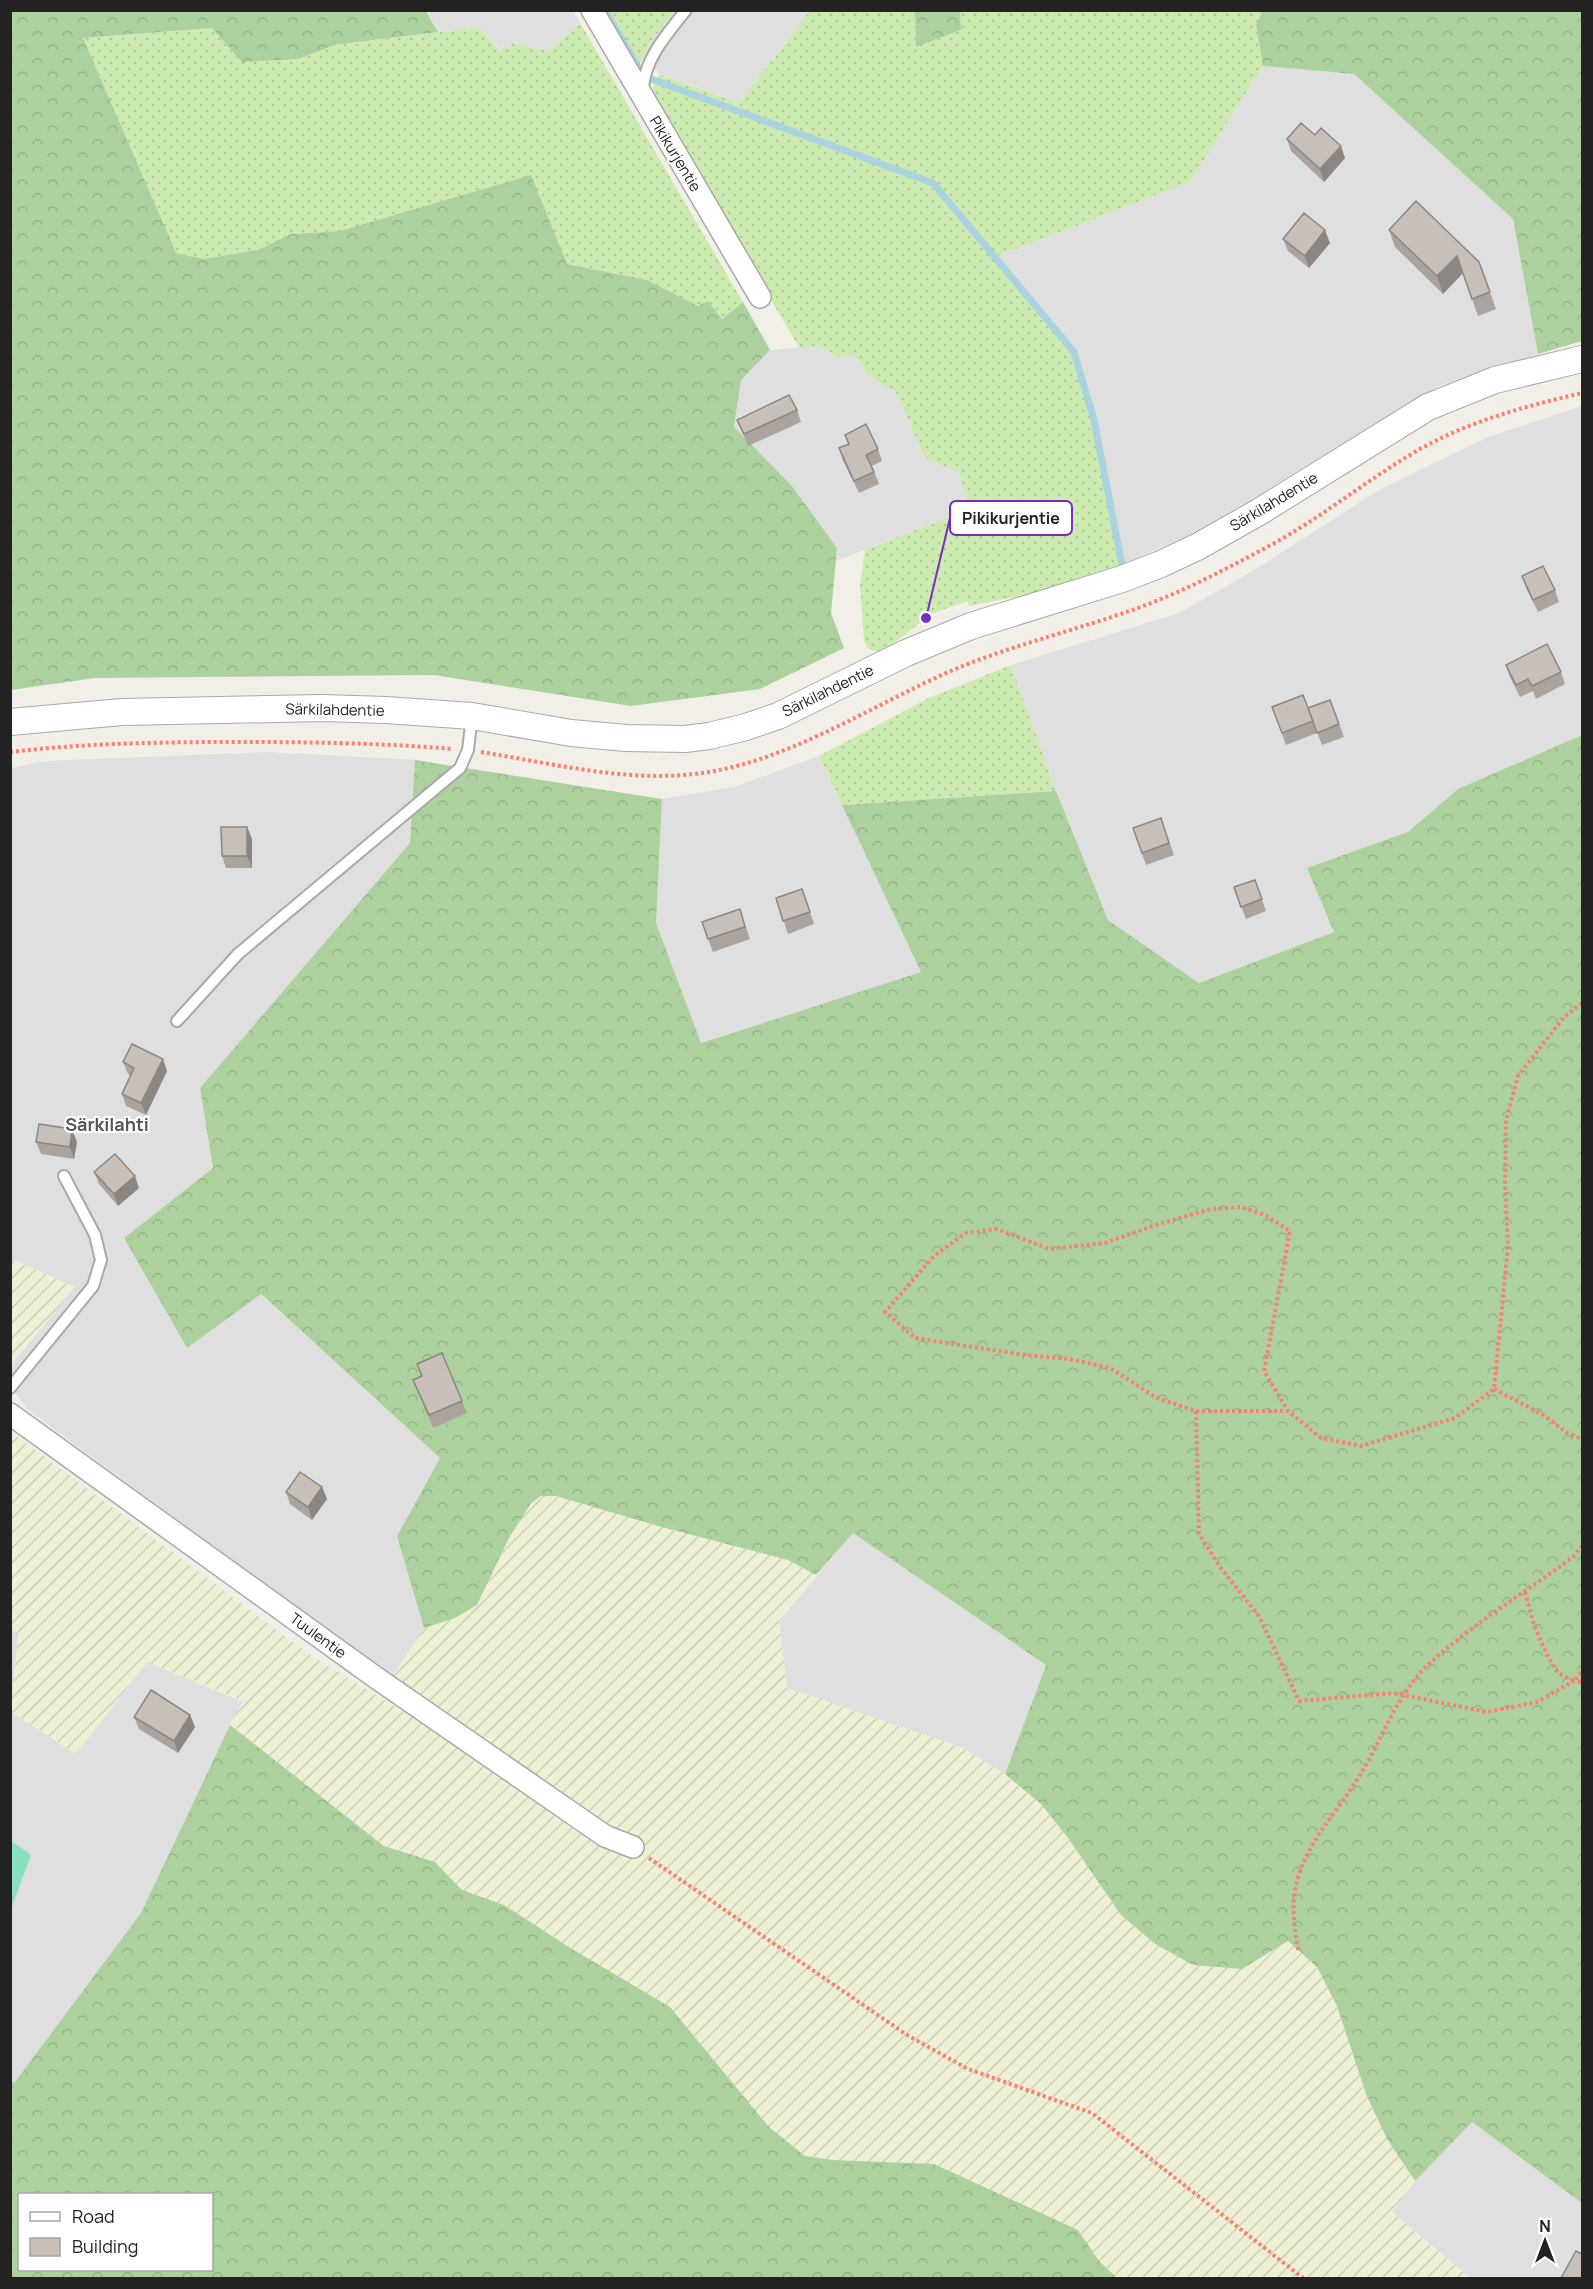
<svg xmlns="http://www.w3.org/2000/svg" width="1593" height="2289" font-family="Manrope,sans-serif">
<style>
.residential{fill:#e0dfdf}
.farmland{fill:url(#farmland-furrows)}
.grass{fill:url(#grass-dots)}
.forest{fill:url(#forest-crowns);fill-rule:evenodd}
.pitch{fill:#88e0be}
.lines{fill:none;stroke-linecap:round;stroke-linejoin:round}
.stream{stroke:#aad3df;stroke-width:7}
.service-casing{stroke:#a9a9a9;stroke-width:14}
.minor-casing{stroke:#a9a9a9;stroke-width:24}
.tertiary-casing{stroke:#a9a9a9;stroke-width:28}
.path{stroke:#fa8072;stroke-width:4;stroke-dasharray:3 3;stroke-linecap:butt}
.service{stroke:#fff;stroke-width:10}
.minor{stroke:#fff;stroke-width:21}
.tertiary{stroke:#fff;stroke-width:26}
.wall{fill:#aba49e}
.shaded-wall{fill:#8b8681}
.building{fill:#c7bfb8;stroke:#8b8681;stroke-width:1.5}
.labels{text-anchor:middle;stroke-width:4.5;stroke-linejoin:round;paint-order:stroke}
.street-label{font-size:15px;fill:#222;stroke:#fff}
.quarter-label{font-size:18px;font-weight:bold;fill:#555;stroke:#fff}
.leader{fill:none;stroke:#7b2cbf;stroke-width:2}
.callout-dot{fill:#7b2cbf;stroke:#fff;stroke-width:2}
.callout{fill:#fff;stroke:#7b2cbf;stroke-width:2}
.callout-label{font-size:16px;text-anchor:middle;font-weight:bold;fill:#222}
</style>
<defs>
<pattern id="farmland-furrows" width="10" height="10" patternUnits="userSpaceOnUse" patternTransform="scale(1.5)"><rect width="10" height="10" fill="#eef0d5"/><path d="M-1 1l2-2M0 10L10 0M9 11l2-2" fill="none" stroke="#ccceb7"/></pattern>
<pattern id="grass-dots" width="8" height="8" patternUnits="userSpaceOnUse" patternTransform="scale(1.5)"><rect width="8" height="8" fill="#cdebb0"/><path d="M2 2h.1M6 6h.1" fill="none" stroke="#b0c997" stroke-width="1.8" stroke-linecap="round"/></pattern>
<pattern id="forest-crowns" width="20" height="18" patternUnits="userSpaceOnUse" patternTransform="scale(1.5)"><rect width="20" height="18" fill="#add19e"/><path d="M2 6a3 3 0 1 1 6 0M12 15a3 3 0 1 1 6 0" fill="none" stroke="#95b388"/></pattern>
</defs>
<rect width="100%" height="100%" fill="#f2efe9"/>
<path class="residential" d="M427,11h146l7,12 -31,28 -36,-8 -11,9 -23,-25 -41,5z
M675,11h135l-71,92 -80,-30 -16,-15 10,-19z
M1263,66l91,8 159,145 25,135 -70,22 -31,11 -73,43 -135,87 -107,48 -28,-145 -99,-163 195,-75z
M820,346l19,12 15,-3 15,21 27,15 29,67 34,13 10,38 -133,52 1,-13 -45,-62 -58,-59 7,-47 29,-30z
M1582,406v329l-124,54 -50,43 -100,36 26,64 -135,51 -91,-63 -52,-129 -45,-126 168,-52 74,-42 126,-81 109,-53z
M268,752l147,8 -5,83 -210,245 13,80 -89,70 63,110 73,-54 180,164 -43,78 27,92 -32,49 -364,-267 -17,-23v-22l64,-78 -64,-28v-491l34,-7z
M819,756l102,216 -221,71 -44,-120 6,-124 72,-12z
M853,1533l193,132 -41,109 -42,-26 -176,-60 -8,-67z
M11,1627l7,8 -7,77z
M147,1662l96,40 -13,23 -89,188 -127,170 -4,-3 1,-368 65,41z
M1472,2122l110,81v75h-112l-78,-66 23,-31z"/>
<path class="farmland" d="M11,1259l64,28 -64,78z
M10,1431l299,223 282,173 -204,-142 37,-57 31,-10 22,-13 32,-67 22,-35 10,-7h15l102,30 130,34 28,15 -37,46 8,67 176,60 42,26 36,30 27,34 53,77 34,29 38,20 49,5 46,-28 29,26 20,39 29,88 21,45 28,42 -23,31 78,66h-353l-18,-17 -21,-31 -245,-70 -28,-4 -36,-28 -69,-85 -128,-94 -68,-44 -42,-15 -27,-28 -51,-16 -154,-121 13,-24 -96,-39 -71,92 -65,-42 7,-77 -8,-8z"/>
<path class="grass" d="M605,11h70l-22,28 -15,28z
M810,11h105l1,36 45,-17 -1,-19h303l-7,15 7,40 -73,116 -195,75 79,95 20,68 28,145 -87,28 -66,13 -2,-5 -47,17 1,4 -33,26 -10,4 -11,-4 -3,-8 -4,-54 5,-36 104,-41 -10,-37 -34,-14 -29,-66 -27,-16 -15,-21 -15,3 -19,-12 -20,3 -150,-255 9,-20 80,29z
M580,23l163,279 -21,17 -75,-39 -80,-16 -227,-33 -49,3 -32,16 -55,9 -29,-6 -92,-215 129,-10 87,31 35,-14 145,-18 22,25 12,-9 36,8z
M1011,665l45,126 -214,14 -23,-49 110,-58z"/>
<path class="forest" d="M1263,10l319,1v330l-44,13 -25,-135 -159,-145 -91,-8 -7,-41z
M10,11h416l12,21 -104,13 -35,14 -57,3 -30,-34 -129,10 93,215 28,6 54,-9 33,-16 49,-3 191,-56 36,89 80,16 51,26 10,-5 14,18 21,-17 27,48 -29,30 -7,47 58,59 45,62 -6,65 13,35 -84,41 -129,17 -197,-31 -339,3 -84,12z
M915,11h45l1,19 -45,17z
M1582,735v1468l-110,-81 -57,59 -28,-42 -21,-45 -29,-88 -20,-39 -29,-26 -46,28 -49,-4 -38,-21 -34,-29 -53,-77 -27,-34 -36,-30 41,-109 -193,-132 -37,42 -28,-15 -130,-34 -102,-30h-15l-10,7 -22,35 -32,67 -22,13 -31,10 -27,-92 43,-78 -179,-164 -74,54 -63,-110 89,-70 -13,-80 210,-245 5,-83 247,39 -6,124 45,120 220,-71 -79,-167 214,-14 52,129 91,63 135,-51 -27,-64 101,-36 50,-43z
M230,1725l154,121 51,16 27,28 42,15 68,44 98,58 99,120 36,29 28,4 101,4 144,66 21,31 18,17h-1106v-198l3,3 127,-170zM212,2194v76h-192v-76z"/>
<path class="pitch" d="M11,1841l20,14 -20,54z"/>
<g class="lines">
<path class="stream" d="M605,10l38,66 290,107 141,169 20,68 28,145"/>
<defs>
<path id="service" d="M643,89c1,-30 25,-56 43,-79
M177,1021l61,-67 222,-186 8,-18 4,-34
M10,1388l83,-102 8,-26 -6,-25 -31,-59"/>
<path id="minor" d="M592,10l168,287
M10,1414l365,263 230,159 28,11"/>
<path id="tertiary" d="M10,722l112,-10 201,-4 63,2 86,6 99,17 55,5 59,1 24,-3 37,-9 32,-11 128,-63 65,-27 151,-47 39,-15 38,-18 60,-34 169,-105 67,-27 87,-21"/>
</defs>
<use href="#service" class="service-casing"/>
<use href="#minor" class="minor-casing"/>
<use href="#tertiary" class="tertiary-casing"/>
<path class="path" d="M10,752c76,-9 152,-10 229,-10 71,0 143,1 214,7
M481,752c70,11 142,30 213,22 91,-10 176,-68 259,-104 64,-27 133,-42 198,-67 41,-16 79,-36 118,-57 52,-28 99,-67 151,-97 50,-28 106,-43 162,-56
M1582,1003l-18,14 -46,59 -12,44 -1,65 3,61 -14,143 -39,29 -94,28 -40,-8 -33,-27 -24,-40 26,-140 -25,-16 -24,-8 -30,2 -55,16 -51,18 -56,6 -52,-20 -31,4 -32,23 -49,56 30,26 110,17 45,4 40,9 47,30 39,13 3,123 21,33 39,49 40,85 94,-8 94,19 50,-10 37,-21 8,1
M1494,1389l48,25 24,18 16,7
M1196,1411h91
M1525,1592l9,33 13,30 11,18 16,8 8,-10
M649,1858l258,177 61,34 124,44 211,165
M1298,1950c-4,-28 -8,-48 1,-76 13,-39 44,-69 64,-104 21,-36 36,-79 68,-108 43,-39 95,-70 142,-105l9,-11"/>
<use href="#service" class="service"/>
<use href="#minor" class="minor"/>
<use href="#tertiary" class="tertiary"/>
</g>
<path class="wall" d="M1287,139l58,19 -21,24 -33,-31z
M1389,230l90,32 17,47 -18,7 -15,-43 -20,21 -48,-47z
M1283,239l47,4 -21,25 -21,-17z
M797,410l4,12 -53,24 -11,-26z
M845,435l33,14 4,12 -10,5 7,18 -20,9 -16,-32 -4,-13 9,-4z
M1522,576l33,14 4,12 -21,10 -12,-24z
M1506,665l55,7 4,12 -29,15 -3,-8 -13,6 -10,-20z
M1303,695l14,38 -31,12 -14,-38z
M1330,700l14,37 -22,8 -14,-37z
M1161,818l13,37 -28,10 -13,-37z
M247,827l5,12v29h-26l-4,-12z
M1255,880l11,31 -20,8 -12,-32z
M802,889l12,35 -26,10 -12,-36z
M740,909l10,30 -37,13 -11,-30z
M123,1062l44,9 -21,44 -20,-9 -4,-12 9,-18 -3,-2z
M36,1142h41l-3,17 -33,-5z
M94,1172l45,16 -21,18 -19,-22z
M417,1364l45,37 5,12 -34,15 -20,-48 8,-4z
M322,1487l5,12 -15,21 -22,-16 -4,-12z
M190,1715l5,12 -17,26 -39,-24 -5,-12z"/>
<path class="shaded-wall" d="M1341,146l4,12 -21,24 -4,-13z
M1325,230l5,13 -21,25 -4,-12z
M1457,256l6,17 -20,21 -6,-18z
M247,827l5,12v29l-5,-12z
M163,1059l4,12 -21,44 -5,-12z
M72,1129l5,13 -3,17 -4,-12z
M135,1176l4,12 -21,18 -4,-12z
M322,1487l5,12 -15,21 -4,-13z
M190,1715l5,12 -17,26 -4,-12z"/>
<path class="building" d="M1301,123l14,12 6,-7 20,18 -21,23 -33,-30z
M1416,201l63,61 11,30 -18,7 -15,-43 -20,20 -48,-46z
M1304,213l21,17 -20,26 -22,-17z
M789,395l8,15 -53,24 -7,-14z
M866,424l12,25 -12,6 8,17 -20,9 -15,-33 10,-4 -4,-9z
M1543,566l12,24 -22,10 -11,-24z
M1547,644l14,28 -29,14 -4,-7 -12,6 -10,-20z
M1303,695l10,26 -31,12 -10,-26z
M1330,700l9,24 -22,9 -9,-25z
M1161,818l8,25 -27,10 -9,-25z
M221,827h26v29h-25z
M1255,880l7,19 -21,8 -7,-20z
M802,889l8,23 -27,9 -7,-23z
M740,909l5,18 -37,12 -6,-17z
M132,1044l31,15 -22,44 -19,-9 12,-26 -11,-6z
M39,1124l33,5 -2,18 -34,-5z
M115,1154l20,22 -21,18 -20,-22z
M442,1353l20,48 -33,14 -16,-35 9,-4 -5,-12z
M300,1472l22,15 -14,20 -22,-15z
M151,1690l39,25 -16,26 -40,-24z
M1576,2251l6,3v24h-21z"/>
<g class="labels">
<g class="street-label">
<text transform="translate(675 154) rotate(59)" y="5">Pikikurjentie</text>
<text transform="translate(1274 502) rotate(-31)" y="5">Särkilahdentie</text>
<text transform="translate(828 691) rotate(-26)" y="5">Särkilahdentie</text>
<text transform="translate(335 710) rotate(1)" y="5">Särkilahdentie</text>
<text transform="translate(318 1636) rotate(36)" y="5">Tuulentie</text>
</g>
<g class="quarter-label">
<text x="107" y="1131">Särkilahti</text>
</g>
</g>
<path class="leader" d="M926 618L950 518"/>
<circle class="callout-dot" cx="926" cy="618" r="6"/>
<rect class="callout" x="950" y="501" width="122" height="34" rx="6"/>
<g class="callout-label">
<text x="1011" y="524">Pikikurjentie</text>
</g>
<rect width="1593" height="2289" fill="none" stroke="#222222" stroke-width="24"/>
<rect x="18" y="2193" width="195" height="78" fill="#ffffff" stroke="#a7a7a7" stroke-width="1.5"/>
<rect x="30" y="2212" width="30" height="9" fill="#ffffff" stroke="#a7a7a7" stroke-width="1.5"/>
<text x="72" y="2223" font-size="18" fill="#222222">Road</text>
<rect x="30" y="2238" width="30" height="18" fill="#c7bfb8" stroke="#a7a7a7" stroke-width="1.5"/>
<text x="72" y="2253" font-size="18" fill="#222222">Building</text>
<g transform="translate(1545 2241)" stroke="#ffffff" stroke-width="4.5" paint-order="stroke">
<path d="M0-4.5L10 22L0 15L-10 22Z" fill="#222222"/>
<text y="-9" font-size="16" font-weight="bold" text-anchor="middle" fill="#222222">N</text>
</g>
</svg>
